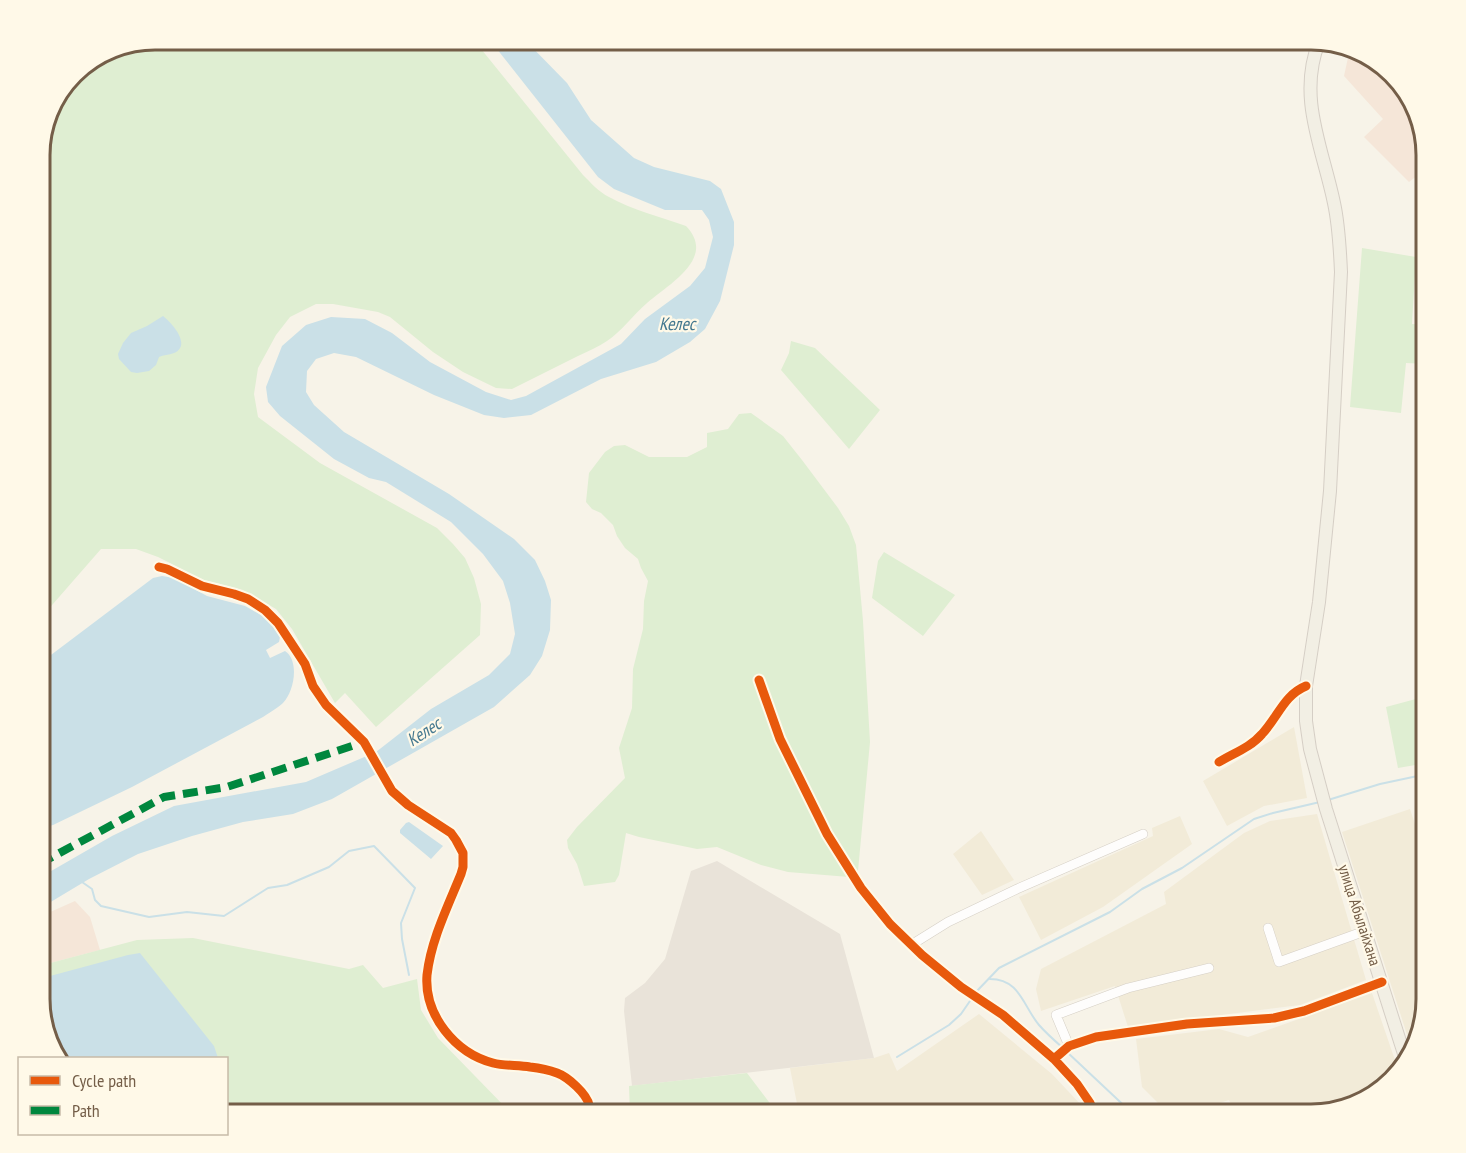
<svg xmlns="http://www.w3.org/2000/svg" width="1466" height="1153" font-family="'PT Sans Narrow',sans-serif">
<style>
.residential{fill:#f2ebd8}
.commercial{fill:#f5e6d8}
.industrial{fill:#e9e3d9}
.green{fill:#dfeed2}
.water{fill:#cae0e7}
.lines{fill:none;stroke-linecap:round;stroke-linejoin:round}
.stream{stroke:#cae0e7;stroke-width:2}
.minor-casing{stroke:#d5cfc5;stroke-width:10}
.major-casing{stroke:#d5cec5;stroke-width:14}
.minor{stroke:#fefdfc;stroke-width:9}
.major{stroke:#f2efe4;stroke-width:12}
.quiet{stroke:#00873e;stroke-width:8;stroke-dasharray:15 8;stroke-linecap:butt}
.cycleway-casing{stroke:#fff9e8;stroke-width:13}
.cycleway{stroke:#e8590c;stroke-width:9}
.labels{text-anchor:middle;stroke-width:4.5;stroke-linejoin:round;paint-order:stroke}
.street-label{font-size:16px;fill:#745e48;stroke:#fff9e8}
.water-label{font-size:18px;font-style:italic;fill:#44788f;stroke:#fff9e8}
.rim{fill:none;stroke:#745e48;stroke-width:3}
</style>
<rect width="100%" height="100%" fill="#f7f3e8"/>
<path class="residential" d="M1294,727l13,71 -43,8 -37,20 -24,-45z
M1410,809l17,51v138l-17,46 -68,-212z
M1317,814l49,166 -66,25 -172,22 -13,-41 -74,25 -5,-22 5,-20 125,-65 -2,-12 80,-59 26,-12z
M1180,816l12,28 -89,63 -62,33 -22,-43 134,-61 -1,-8z
M981,831l33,49 -32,15 -29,-41z
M1372,993l27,79 -1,2 -11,9 -84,31h-67l-7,-14 -45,14h-15l-27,-27 -6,-48 83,-10 29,8z
M979,1014l73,60 31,33 2,7h-140l-6,-7 -7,7h-7l-24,-10 -32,1 -37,9h-33l-9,-46 84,-10 15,-5 8,18z"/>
<path class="commercial" d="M1349,53l38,15 28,36 12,51v13l-18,14 -45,-45 19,-18 -39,-43z
M75,901l15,16 10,33 -61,16v-49z"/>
<path class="industrial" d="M717,861l123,73 34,124 -242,28 -8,-75 1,-13 20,-15 20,-24 26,-88z"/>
<path class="green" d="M155,39h318l110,136c8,8 16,17 26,22 23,13 52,20 77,29 31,32 -17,58 -39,77 -13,11 -26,29 -40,38 -9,6 -19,10 -29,15 -22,11 -44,22 -66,33l-16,-1 -33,-16 -30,-20 -43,-35 -12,-5 -45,-8h-17l-26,13 -14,18 -18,33 -4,26 4,23 62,46 117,65 16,16 12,14 9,20 7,26 -1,31 -104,92 -31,-34 -10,10 -43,-74 -16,-20 -33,-19 -39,-10 -46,-23 -22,-8h-35l-62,71v-473l12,-43 27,-36z
M1362,248l54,9 -4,67 15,1v39l-21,-1 -5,50 -51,-6z
M791,341l24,7 65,62 -31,39 -68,-79 8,-17z
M751,413l32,23 19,24 36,48 11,18 7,19 7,76 7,121 -12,129 -9,6 -61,-5 -27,-7 -44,-18 -20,2 -58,-12 -13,-4 -7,42 -4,7 -31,4 -7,-22 -9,-16 -1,-8 10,-13 48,-49 -6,-30 13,-40 1,-39 10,-40 1,-28 4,-20 -7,-13 -3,-9 -13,-11 -8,-12 -4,-11 -12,-12 -9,-4 -6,-7 3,-29 16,-21 9,-6 11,-1 24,12h38l20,-10v-14l21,-4 11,-15z
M884,552l71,43 -32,41 -51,-38 6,-37z
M1427,696v67l-29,5 -12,-61z
M193,938l156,31 14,-4 20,23 34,-9 4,31 17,28 74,76h-285l-1,-56h-168l-7,-8 -12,-45v-39l98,-26z
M747,1073l31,41h-148l-1,-28z"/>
<path class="water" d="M489,39h35l43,44 24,37 43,38 20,9 56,14 11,8 13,33v23l-14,56 -15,28 -15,13 -34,20 -55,17 -70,36 -27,3 -20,-3 -50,-20 -78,-38 -22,-4 -18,6 -9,12 -1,21 8,13 30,27 105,62 65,45 21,21 10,21 6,19 -1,30 -8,26 -12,19 -36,32 -162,92 -39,15 -50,8 -51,14 -54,18 -49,25 -50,30v-31l73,-42 62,-30 132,-24 70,-30 55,-43 58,-34 21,-21 5,-20 -5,-31 -7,-22 -20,-27 -32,-32 -65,-40 -17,-4 -35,-19 -54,-43 -12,-14 -2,-15 16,-41 24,-21 25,-8 34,2 27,14 38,29 56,30 25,8 15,-4 95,-52 24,-25 45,-33 15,-18 8,-31 -4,-17 -7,-10h-37l-51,-21 -16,-12z
M163,316c9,7 29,29 11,37 -5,2 -11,2 -15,4l-3,8 -7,6 -12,2 -6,-1 -12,-13 -1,-5 5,-11 8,-10 16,-7z
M162,576l12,2 33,18 38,10 23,13 12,18 -1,5 -13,8 4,8 15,-7c15,10 9,41 -2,52 -5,5 -13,9 -20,14l-131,70 -79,38 -14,4v-165l114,-86z
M409,822l34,24 -12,13 -31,-26v-3l6,-7z
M140,953l74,93 4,12h-160c-16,-20 -19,-54 -19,-79l89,-24z"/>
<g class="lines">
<path class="stream" d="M1328,800l52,-16 47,-10
M82,882l10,7 3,11 6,6 48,11 38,-5 37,4 44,-28 19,-3 42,-18 20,-16 25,-5 41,42 -14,35 1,16 7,36
M990,979c30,0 33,27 49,46 7,8 16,16 24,23
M975,993l24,-25 111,-56 32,-23 40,-21 72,-49 19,-6 47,-11
M1067,1052l66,62
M897,1057l52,-32 12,-11 11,-16"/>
<defs>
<path id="minor" d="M159,567l8,2 35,17 32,8 14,5 17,11 13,13 27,41 8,22 13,19 38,37 28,49 16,14 43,28 5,7 7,13v14l-2,7c-13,32 -30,66 -34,101 -3,40 28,78 66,88 12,3 25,2 37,4 9,1 19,3 27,6 11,4 30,21 32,32 0,3 -1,6 -1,9
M759,680l21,59 47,95 34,54 29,36 32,31 39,32 42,28 51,44 23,25 13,19 5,11
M1219,762c15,-9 32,-15 43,-28 16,-17 22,-39 44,-48
M1268,928l11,34 86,-31
M911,945l37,-23 69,-33 126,-55
M1069,1046l-13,-31 72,-27 81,-20
M1054,1059l15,-13 27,-9 91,-13 87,-6 30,-7 78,-29
M1330,1110l42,-15
M863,1114h29"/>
<path id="major" d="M1319,42c-22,55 4,107 15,161 5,23 6,46 7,69l-11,219 -11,111 -13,84v35l4,28 16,60 79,248"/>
</defs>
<use href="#minor" class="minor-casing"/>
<use href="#major" class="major-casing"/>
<use href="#minor" class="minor"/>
<use href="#major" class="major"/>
<path class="quiet" d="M39,864l125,-67 63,-10 137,-45"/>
<defs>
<path id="cycleway" d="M159,567l8,2 35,17 32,8 14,5 17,11 13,13 27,41 8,22 13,19 38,37 28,49 16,14 43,28 5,7 7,13v14l-2,7c-13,32 -30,66 -34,101 -3,40 28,78 66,88 12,3 25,2 37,4 9,1 19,3 27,6 11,4 30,21 32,32 0,3 -1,6 -1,9
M759,680l21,59 47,95 34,54 29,36 32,31 39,32 42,28 51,44 23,25 13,19 5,11
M1219,762c15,-9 32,-15 43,-28 16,-17 22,-39 44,-48
M1054,1059l15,-13 27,-9 91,-13 87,-6 30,-7 78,-29"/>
</defs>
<use href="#cycleway" class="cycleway-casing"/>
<use href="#cycleway" class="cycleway"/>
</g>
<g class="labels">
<g class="street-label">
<text transform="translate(1360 915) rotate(72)" y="6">улица Абылайхана</text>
</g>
<g class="water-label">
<text x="677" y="330">Келес</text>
<text transform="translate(424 732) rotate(-33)" y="6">Келес</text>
</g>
</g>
<path d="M0 0H1466V1153H0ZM155 50H1311A105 105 0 0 1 1416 155V999A105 105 0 0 1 1311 1104H155A105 105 0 0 1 50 999V155A105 105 0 0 1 155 50Z" fill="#fff9e8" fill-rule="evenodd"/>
<path class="rim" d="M155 50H1311A105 105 0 0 1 1416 155V999A105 105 0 0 1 1311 1104H155A105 105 0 0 1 50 999V155A105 105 0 0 1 155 50Z"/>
<rect x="18" y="1057" width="210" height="78" fill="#fff9e8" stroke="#c7bba8" stroke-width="1.5"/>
<rect x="30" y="1076" width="30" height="9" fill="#e8590c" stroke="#c7bba8" stroke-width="1.5"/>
<text x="72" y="1087" font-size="18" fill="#745e48">Cycle path</text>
<rect x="30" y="1106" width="30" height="9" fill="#00873e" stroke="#c7bba8" stroke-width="1.5"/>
<text x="72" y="1117" font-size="18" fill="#745e48">Path</text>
</svg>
